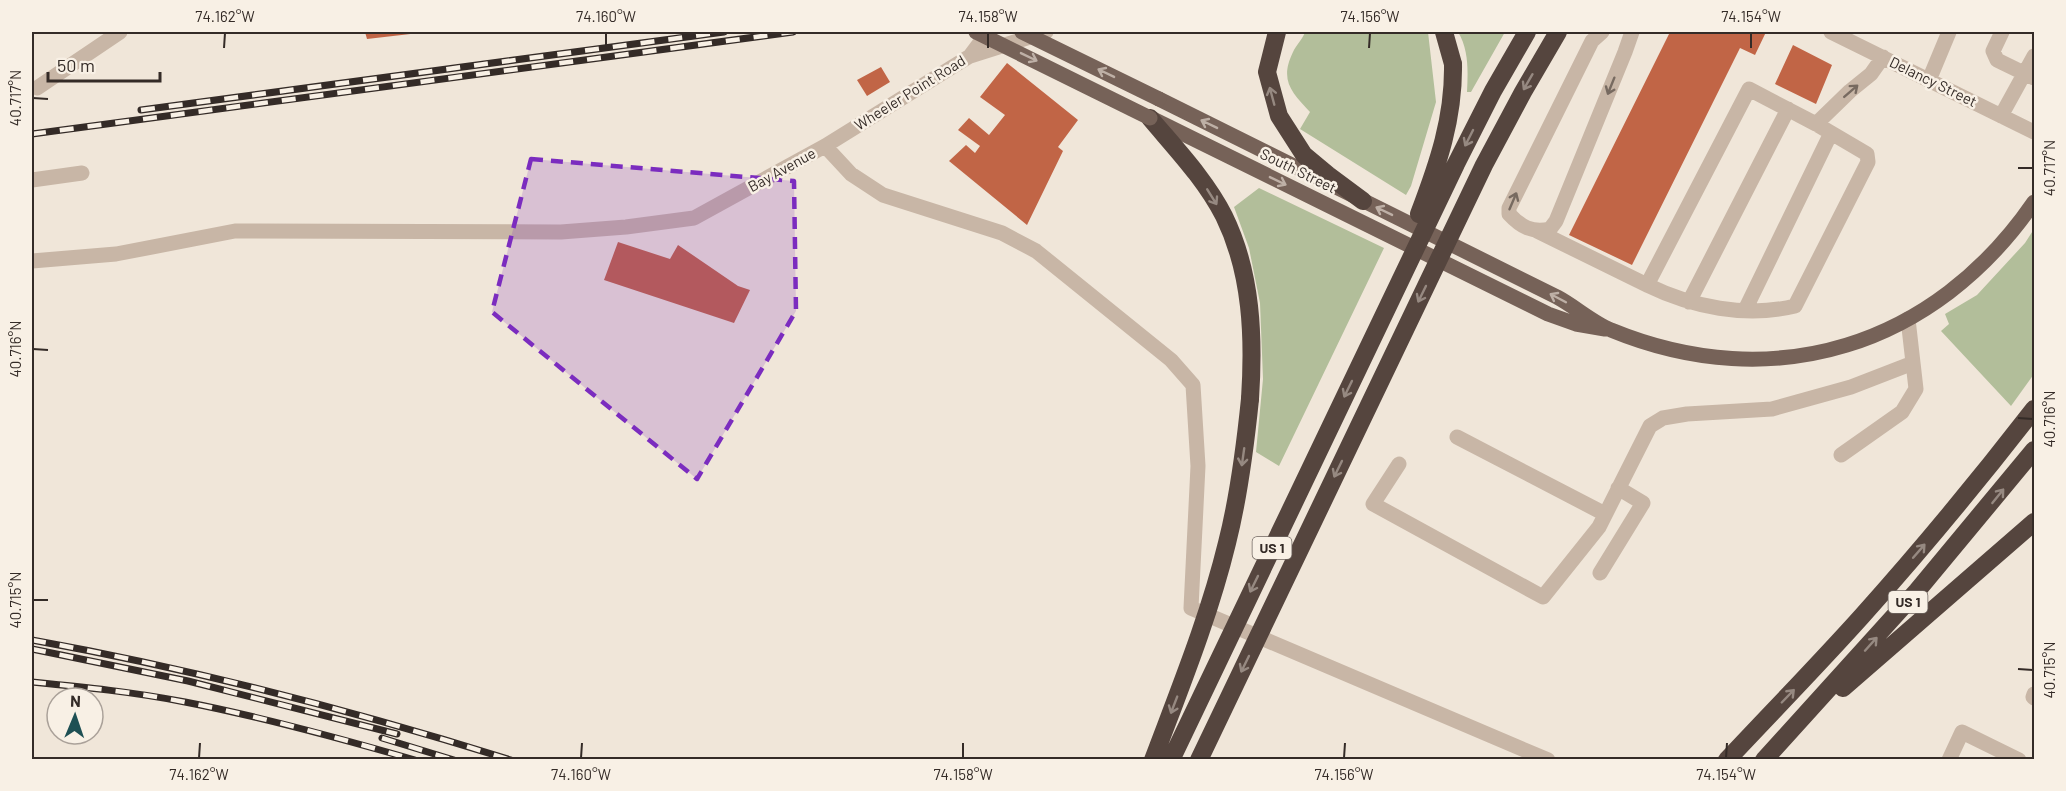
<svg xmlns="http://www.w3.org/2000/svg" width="2066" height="791" font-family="Barlow,sans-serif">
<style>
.green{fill:#b2be9a}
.building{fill:#c16546}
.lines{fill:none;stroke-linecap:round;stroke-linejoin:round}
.minor{stroke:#c8b6a6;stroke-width:15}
.major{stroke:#766258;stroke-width:15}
.highway{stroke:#55453e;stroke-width:18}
.rail-casing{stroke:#342b27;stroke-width:7}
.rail{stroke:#f8f0e5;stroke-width:4.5;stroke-dasharray:14;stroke-linecap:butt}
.major-bridge{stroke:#766258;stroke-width:15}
.highway-bridge{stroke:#55453e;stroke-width:18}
.oneway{stroke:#beb0a6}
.oneway2{stroke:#968981}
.oneway3{stroke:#776a60}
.marked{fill:#7b2cbf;fill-opacity:0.2;stroke:#7b2cbf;stroke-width:4.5;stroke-dasharray:12 8;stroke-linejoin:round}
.ticks{fill:none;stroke:#342b27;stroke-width:2}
.labels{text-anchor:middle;stroke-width:5;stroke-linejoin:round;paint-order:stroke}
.shield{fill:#f8f0e5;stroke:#6f6660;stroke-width:1.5}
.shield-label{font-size:14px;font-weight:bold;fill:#342b27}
.street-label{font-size:15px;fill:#342b27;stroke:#f8f0e5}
.neatline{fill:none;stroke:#342b27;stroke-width:2}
.ticks-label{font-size:15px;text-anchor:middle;fill:#342b27}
</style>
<rect width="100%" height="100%" fill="#f0e6d9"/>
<path class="green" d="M1305,32h123l8,70 -25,84 -5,9 -106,-66 10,-17c-18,-20 -31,-31 -17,-60 3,-7 10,-13 12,-20z
M1458,32h47l-34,60h-4c1,-21 2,-42 -9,-60z
M1259,188l125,60 -105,218 -23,-14 7,-73 -3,-76 -11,-55 -15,-41z
M2034,229v145l-23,32 -70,-75 8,-7 -4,-10 32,-19 48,-52z"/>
<path class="building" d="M365,32h54v1l-52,6z
M1670,32h96l-11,23 -15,-7 -108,217 -63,-30z
M1793,45l39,20 -16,39 -41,-20z
M1007,63l71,57 -20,27 5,4 -36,74 -78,-64 17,-16 9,8 5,-7 -22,-16 11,-12 20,17 16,-20 -25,-18z
M881,67l9,15 -23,14 -10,-16z
M618,242l52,17 8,-14 60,41 12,4 -16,33 -130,-43z"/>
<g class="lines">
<path class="minor" d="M1602,32l-10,9 -83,167v6c12,13 23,19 41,15l6,-8 69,-169 7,-20
M1831,32l203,100
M2002,32l-9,19 4,9 37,18
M970,56l76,-24
M1929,80l20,-48
M37,88l83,-56
M2001,116l33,-60
M1816,124l34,-33 21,-17 12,-17
M825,146l26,28 32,21 119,38 34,18 135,109 22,25 5,81 -7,142 357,152
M32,180l50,-7
M1535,230l112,55c45,22 99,33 148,21l73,-144 -1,-8 -51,-30 -67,-35 -102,196
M32,261l84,-7 119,-23 326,1 65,-5 68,-9 131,-72 145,-90 18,-24
M1689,302l99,-193
M1745,310l86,-177
M1457,437l148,77
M1841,455l61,-43 14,-23 -8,-70
M1399,464l-26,40 170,93 56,-70 51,-101 13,-8 24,-4 85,-5 79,-22 62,-24
M1600,573l43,-70 -25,-15
M2034,694l-1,3 1,1
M1949,760l13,-28 57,28"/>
<path class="major" d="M1159,99l398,198c17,9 38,27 54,33 163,67 324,16 423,-128
M1151,118l397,196 28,10 29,5"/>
<path class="highway" d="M1277,32l-10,40 12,44 25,39 24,20 35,26
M1444,32l9,32
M1150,118c26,31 55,61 74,98 28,57 30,122 26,183
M1843,688l191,-166
M1727,760c45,-48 91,-95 135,-144 60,-67 117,-136 172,-207
M1764,760l153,-169 117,-141"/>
<defs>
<path id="rail" d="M141,110l583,-78
M32,134l761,-102
M32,640c162,29 322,71 479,120
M32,649l156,32 209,53
M32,682c51,5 102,10 153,20 78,15 154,36 230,58
M382,738l72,22"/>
</defs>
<use href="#rail" class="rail-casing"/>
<use href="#rail" class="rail"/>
<path class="major-bridge" d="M976,32l174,86
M1022,32l137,67"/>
<path class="highway-bridge" d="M1419,214c19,-50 35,-96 34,-150
M1153,760c27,-72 56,-143 74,-217 12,-47 18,-95 23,-144
M1171,760l285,-596 37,-73 34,-59
M1199,760l285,-595 39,-73 35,-60"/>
</g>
<defs><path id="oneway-shaft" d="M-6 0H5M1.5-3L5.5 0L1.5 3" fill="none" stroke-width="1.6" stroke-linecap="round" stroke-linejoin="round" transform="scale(1.5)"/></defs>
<g class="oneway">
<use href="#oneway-shaft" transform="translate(1029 57) rotate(26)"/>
<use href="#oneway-shaft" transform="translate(1106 73) rotate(-154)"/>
<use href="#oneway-shaft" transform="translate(1209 124) rotate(-154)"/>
<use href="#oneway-shaft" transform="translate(1278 181) rotate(26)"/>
<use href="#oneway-shaft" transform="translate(1384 211) rotate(-154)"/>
<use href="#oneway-shaft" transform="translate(1558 298) rotate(-152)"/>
</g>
<g class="oneway2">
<use href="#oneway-shaft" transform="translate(1528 82) rotate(120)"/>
<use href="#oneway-shaft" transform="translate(1272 96) rotate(-105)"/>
<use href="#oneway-shaft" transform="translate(1469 138) rotate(117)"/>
<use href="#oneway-shaft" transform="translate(1212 197) rotate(58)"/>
<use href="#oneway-shaft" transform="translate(1422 294) rotate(116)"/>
<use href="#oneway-shaft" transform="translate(1348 389) rotate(116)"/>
<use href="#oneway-shaft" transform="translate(1243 457) rotate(98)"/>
<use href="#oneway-shaft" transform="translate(1338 469) rotate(116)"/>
<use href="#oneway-shaft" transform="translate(1998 496) rotate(-51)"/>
<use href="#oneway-shaft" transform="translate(1919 551) rotate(-49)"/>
<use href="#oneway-shaft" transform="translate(1254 584) rotate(116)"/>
<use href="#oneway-shaft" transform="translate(1871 644) rotate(-48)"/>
<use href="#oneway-shaft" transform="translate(1245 664) rotate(116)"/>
<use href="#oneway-shaft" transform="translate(1788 696) rotate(-46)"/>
<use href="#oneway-shaft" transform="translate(1174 705) rotate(111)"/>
</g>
<g class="oneway3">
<use href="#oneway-shaft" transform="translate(1611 86) rotate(112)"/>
<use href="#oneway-shaft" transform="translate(1851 91) rotate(-41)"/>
<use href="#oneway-shaft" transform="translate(1513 201) rotate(-67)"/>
</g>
<path class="marked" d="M531,159l263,22 2,130 -99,168 -205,-167z"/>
<path class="ticks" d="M224,48l1,-15M606,48v-15M988,48v-15M1369,48l1,-15M1751,48v-15M33,98l15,1M2018,168h15M33,349l15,1M2018,418l15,1M33,600h15M2018,669l15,1M199,758l1,-15M581,758l1,-15M963,758v-15M1344,758l1,-15M1726,758l1,-15"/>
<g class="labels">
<g class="shield">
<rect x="1252.5" y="537" width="39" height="22" rx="4.5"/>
<rect x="1888.5" y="591" width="39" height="22" rx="4.5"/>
</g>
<g class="shield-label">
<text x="1272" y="553">US 1</text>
<text x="1908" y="607">US 1</text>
</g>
<g class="street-label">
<text transform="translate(1933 82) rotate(26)" y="5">Delancy Street</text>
<text transform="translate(910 93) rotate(-32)" y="5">Wheeler Point Road</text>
<text transform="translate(782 170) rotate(-29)" y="5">Bay Avenue</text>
<text transform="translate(1298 171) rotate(26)" y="5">South Street</text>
</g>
</g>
<rect width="2066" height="791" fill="none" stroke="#f8f0e5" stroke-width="66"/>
<g transform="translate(75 716) rotate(2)"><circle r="28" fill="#f8f0e5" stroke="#aaa199" stroke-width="1.5"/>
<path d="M0-4.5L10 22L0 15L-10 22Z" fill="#1e5054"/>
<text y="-9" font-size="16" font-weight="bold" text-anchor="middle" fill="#342b27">N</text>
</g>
<path d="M48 72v9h112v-9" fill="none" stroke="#342b27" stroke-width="3"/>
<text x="57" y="72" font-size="18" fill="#342b27" stroke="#f8f0e5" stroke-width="4.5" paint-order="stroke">50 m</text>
<rect x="33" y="33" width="2000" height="725" class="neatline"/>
<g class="ticks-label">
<text x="225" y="22">74.162°W</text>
<text x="606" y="22">74.160°W</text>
<text x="988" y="22">74.158°W</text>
<text x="1370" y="22">74.156°W</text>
<text x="1751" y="22">74.154°W</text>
<text transform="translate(16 98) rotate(-90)" y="5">40.717°N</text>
<text transform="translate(2050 168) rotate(-90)" y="5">40.717°N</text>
<text transform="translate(16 349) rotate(-90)" y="5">40.716°N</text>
<text transform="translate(2050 419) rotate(-90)" y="5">40.716°N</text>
<text transform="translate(16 600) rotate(-90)" y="5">40.715°N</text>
<text transform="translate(2050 670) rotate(-90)" y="5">40.715°N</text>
<text x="199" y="780">74.162°W</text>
<text x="581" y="780">74.160°W</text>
<text x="963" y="780">74.158°W</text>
<text x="1344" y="780">74.156°W</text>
<text x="1726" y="780">74.154°W</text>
</g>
</svg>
